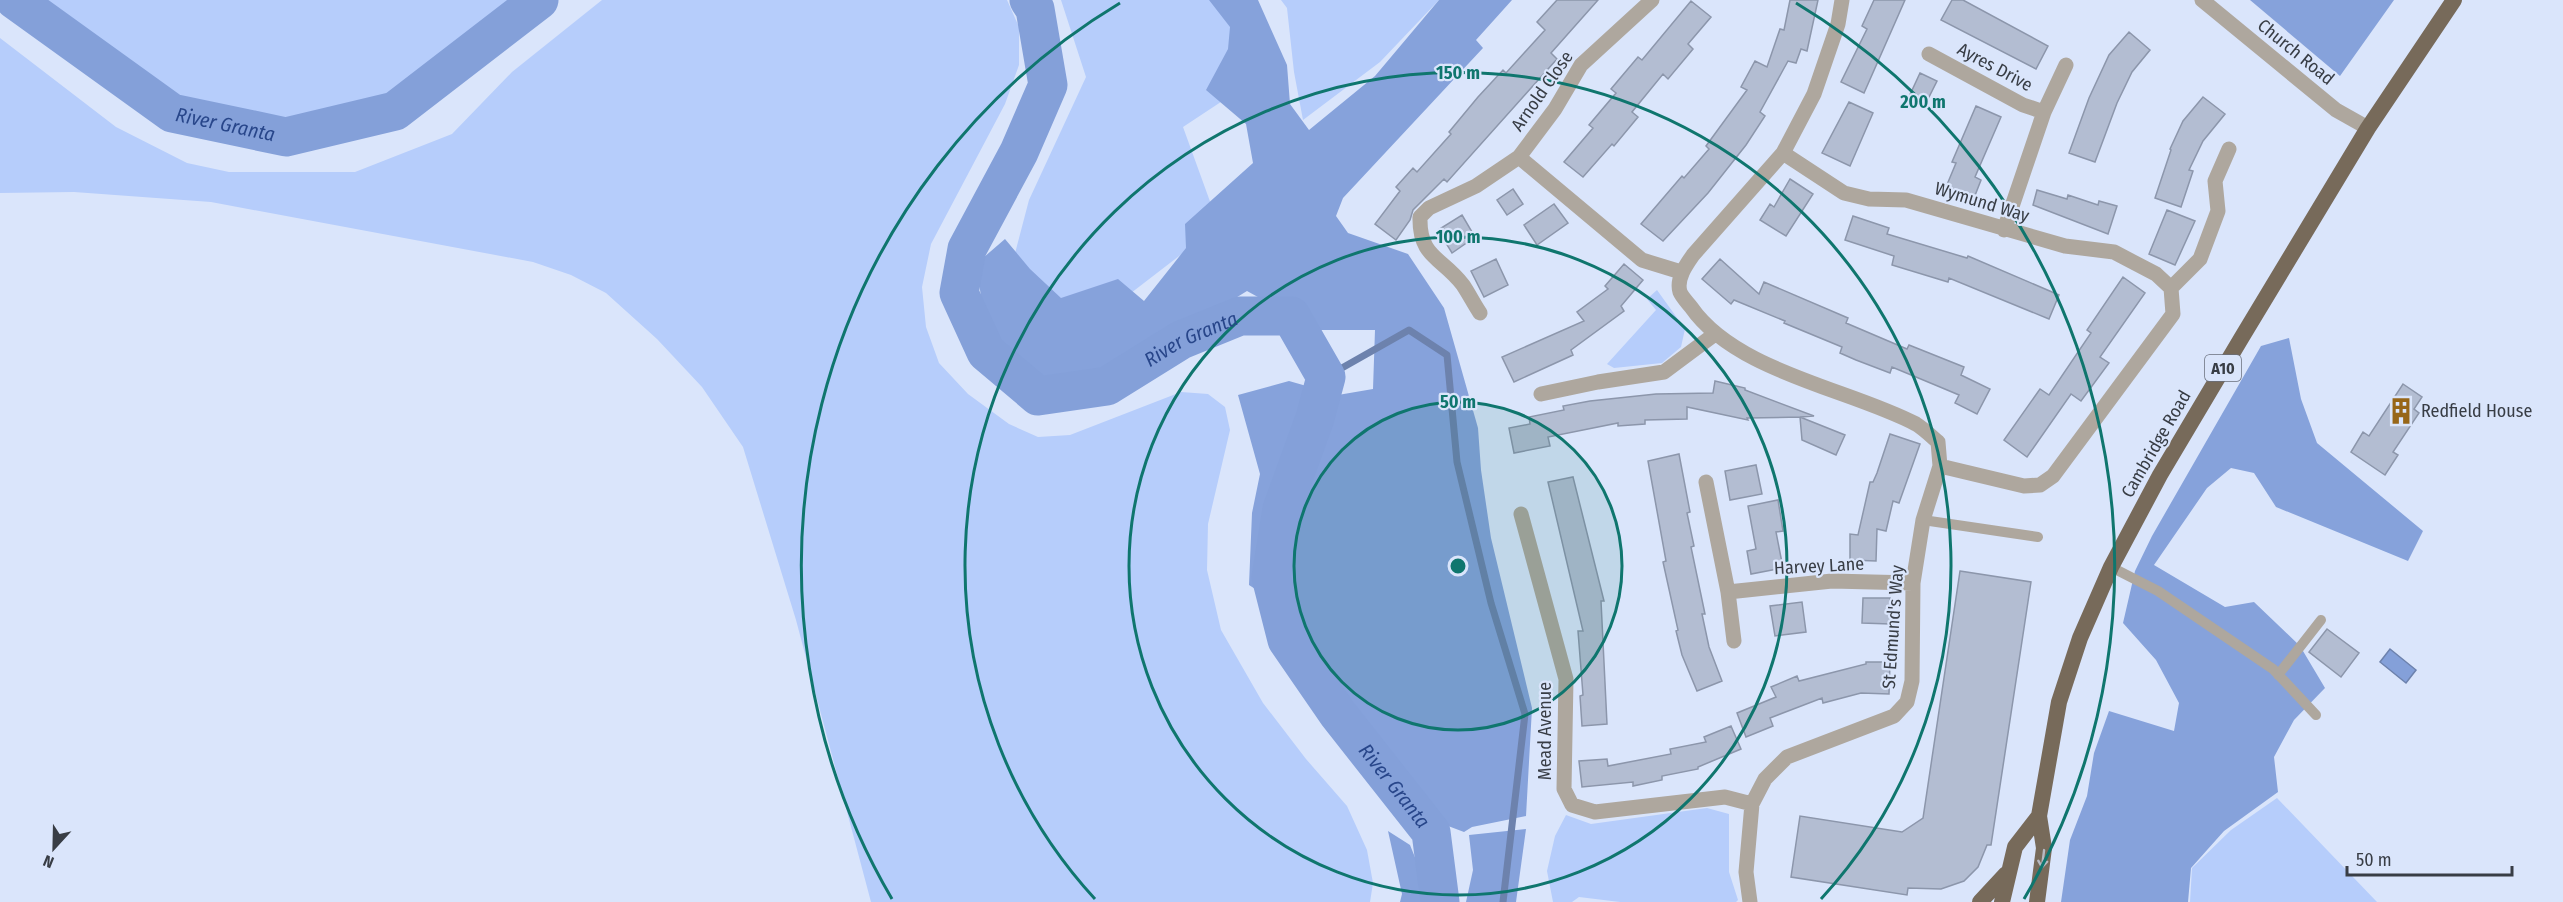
<svg xmlns="http://www.w3.org/2000/svg" width="2563" height="902" font-family="'Fira Sans Condensed',sans-serif">
<style>
.green{fill:#b6cdfb}
.forest{fill:#86a2db}
.water{fill:#84a0d9;stroke:#6d82ad;stroke-width:1.5}
.lines{fill:none;stroke-linecap:round;stroke-linejoin:round}
.stream{stroke:#6d82ad;stroke-width:7}
.river{stroke:#84a0d9;stroke-width:39}
.building{fill:#b3bdd2;stroke:#8c96ab;stroke-width:1.5}
.service{stroke:#aea79e;stroke-width:10}
.minor{stroke:#aea79e;stroke-width:15}
.tertiary{stroke:#aea79e;stroke-width:15}
.trunk{stroke:#776a5a;stroke-width:16}
.oneway{stroke:#b7bac3}
.ring{fill:none;stroke:#0f766e;stroke-width:3}
.labels{text-anchor:middle;stroke-width:4.5;stroke-linejoin:round;paint-order:stroke}
.shield{fill:#dae5fb;stroke:#696f7c;stroke-width:1.5}
.shield-label{font-size:16px;font-weight:bold;fill:#383d45}
.street-label{font-size:18px;fill:#383d45;stroke:#dae5fb}
.poi-label{font-size:18px;fill:#383d45;stroke:#dae5fb;text-anchor:start}
.water-label{font-size:20px;font-style:italic;fill:#28468a;stroke:#dae5fb}
.centre{fill:#0f766e;stroke:#dae5fb;stroke-width:3}
.ring-label{font-size:18px;text-anchor:middle;font-weight:bold;fill:#0f766e;stroke:#dae5fb;stroke-width:4.5;stroke-linejoin:round;paint-order:stroke}
</style>
<rect width="100%" height="100%" fill="#dae5fb"/>
<path class="green" d="M44,0h467l-128,100 -81,19 -94,-8 -91,-51z
M602,0h405l12,27v38l-14,39 -74,140 -9,43 4,40 13,36 29,31 41,30 29,13 32,-2 111,-43 27,2 17,13 5,23 -22,94 -1,46 14,60 42,73 43,56 41,47 20,44 6,33 -3,19h-499l-75,-282 -53,-173 -41,-60 -45,-48 -51,-46 -35,-18 -38,-13 -322,-60 -137,-10 -74,1v-155l116,89 71,36 42,9h126l97,-38 60,-62z
M1061,0h158l15,24 5,66 -56,37 33,91 -7,15 -78,60 -71,29 -52,-42 21,-80 57,-123z
M1281,0h158l-59,62 -77,58 -9,-48 -7,-64z
M1657,290l28,39 -4,18 -19,16 -48,5 -7,-4 49,-54 -9,-11z
M2277,798l100,104h-187l2,-34 39,-38z
M1707,808l22,6v58l9,28 -2,2h-116l-41,-5 -7,5h-19l-6,-31 8,-35 11,-21 25,9z"/>
<path class="forest" d="M1209,0h49l29,65 3,39 19,26 66,-54 64,-76h73l-36,40 7,8 -140,150 -7,18 12,17 60,21 36,54 34,120 3,42 10,68 41,170 -6,108 -54,11 -8,5 -37,-14 -105,-134 -40,-78 -33,-21 3,-72 8,-39 -22,-79 51,-14 49,14 35,-6 2,-59h-57l-71,-39 -122,75 -44,15 -32,3 -62,-49 -11,-71 29,-25 25,30 31,29 57,-19 26,22 42,-53 -1,-24 68,-61 -7,-39 -40,-34 22,-41 2,-22z
M2250,0h144l-54,76z
M2289,338l12,61 16,44 106,88 -15,30 -132,-54 -22,-34 -23,-5 -24,20 -53,77 71,42 29,-5 46,44 25,42 -31,32 -20,37 4,35 -54,39 -33,37 -3,34h-127l9,-62 17,-44 7,-43 15,-42 65,20 5,-28 -23,-43 -33,-37 12,-52 17,-35 109,-190z
M1526,829l-10,73h-50l7,-32 -4,-35z
M1388,831l22,14 23,57h-33l2,-8z"/>
<path class="water" d="M2390,649l26,21 -10,13 -26,-21z"/>
<g class="lines">
<path class="stream" d="M1326,377l83,-47 38,25 10,107 34,141 34,111 -22,188"/>
<g class="river">
<path id="s1" d="M15,0l157,113 114,24 109,-26 144,-111"/>
<path id="s2" d="M1029,0l6,9 13,76 -29,67 -52,97 -8,44 27,59 52,44 69,-10 74,-46 59,-24h51l35,61 -11,41 -33,91 -11,68 16,63 51,74 93,118 9,70"/>
</g>
</g>
<path class="building" d="M1557,0h41l-47,53 6,6 -110,123 -3,-3 -31,31 -3,10 -14,20 -21,-16 25,-33 -4,-4 17,-19 4,4 34,-38 -2,-2 29,-35 25,-27 3,3 39,-43 -8,-8z
M1790,0h28l-11,51 -6,-2 -5,14 -8,-2 -28,51 5,4 -19,29 -38,48 -45,48 -22,-17 41,-48 2,2 25,-29 -3,-3 41,-56 -6,-3 14,-26 12,6 13,-38 4,1z
M1874,0h31l-41,93 -23,-11 26,-53 -5,-3z
M1952,0h11l85,46 -12,23 -95,-49z
M1691,1l20,16 -23,27 5,5 -25,30 -5,-5 -31,38 6,5 -24,29 -2,-2 -29,33 -19,-15 29,-34 -4,-3 27,-32 -5,-4 27,-32 4,3z
M2129,32l21,18 -18,22 -15,31 -22,59 -26,-9 20,-55 20,-43z
M1920,73l17,8 -13,26 -16,-8z
M2203,97l22,17 -22,27 -14,29 4,1 -12,36 -26,-9 16,-48 -1,-1 13,-28z
M1849,102l24,11 -23,53 -28,-13z
M1976,106l25,11 -26,60 6,3 -7,18 -28,-11 10,-24 -4,-1z
M1790,179l23,15 -27,42 -26,-16 10,-16 4,3z
M1513,189l10,15 -16,11 -10,-15z
M2037,190l30,9 1,-4 30,10 1,-4 18,5 -9,28 -75,-29z
M1554,204l14,19 -31,22 -13,-20z
M2167,210l28,11 -20,44 -26,-11z
M1462,215l13,22 -23,16 -14,-23z
M1853,216l36,12 -2,6 80,24 1,-2 91,39 -10,24 -100,-41 -1,4 -56,-17 2,-9 -49,-16z
M1496,259l12,26 -24,12 -13,-26z
M1720,259l39,35 5,-12 84,36 -2,5 61,26 2,-4 55,22 -3,8 29,14 -13,25 -22,-11 4,-8 -19,-8 -48,-20 -2,6 -34,-13 -16,-7 2,-6 -58,-24 1,-2 -51,-21 -3,4 -29,-25z
M1624,264l19,16 -22,26 3,5 -53,39 2,5 -59,27 -12,-25 82,-36 -7,-9 31,-23 -3,-3z
M2123,277l22,16 -45,64 9,6 -28,38 -10,-7 -44,63 -23,-17 36,-51 9,6 42,-62 -4,-3z
M1715,381l30,7v2l69,26 -14,1 45,18 -9,20 -34,-15 -2,-23 -53,1 1,2 -61,-13v12l-42,1v4l-27,2v-3l-70,14 2,9 -36,7 -5,-25 21,-4 -1,-7 35,-7 -1,-4 27,-5 66,-7 57,-1z
M2403,384l19,13 -8,12 5,4 -26,39 5,3 -13,20 -34,-23 12,-20 6,4z
M1890,434l30,10 -21,59 -6,-2 -7,30 -9,-2 -1,32 -26,-1v-26l8,1 12,-53h3l4,-9z
M1679,454l11,58 -3,1 7,33 -3,1 14,67h-3l7,33 13,34 -25,10 -15,-36 -6,-24 2,-1 -15,-68 3,-1 -18,-100z
M1756,465l6,29 -32,6 -5,-29z
M1573,477l31,124h-3l6,123 -25,2 -2,-30 3,-1 -5,-64h5l-35,-149z
M1778,500l5,31 -7,1 7,36 -32,6 -4,-23 9,-2 -8,-43z
M1960,571l71,11 -40,263h-4l-9,22 -14,14 -23,8 -33,-1 -1,7 -116,-18 9,-61 102,16 21,-14z
M1863,598h27v26l-28,-1z
M1802,602l4,30 -31,4 -5,-30z
M2327,629l32,24 -18,24 -32,-25z
M1866,662h24l-1,32 -28,-1 -38,10 -1,-5 -52,20 3,8 -27,11 -9,-24 39,-16 -5,-10 26,-11 2,5 67,-17z
M1731,726l10,23 -43,18v2l-36,7v4l-29,6v-4l-51,5 -3,-26 28,-2 1,7 63,-12 -1,-5 36,-7 -2,-5z"/>
<g class="lines">
<path class="service" d="M1923,520l115,17
M2111,567l47,24 115,78 43,46
M2278,675l43,-55"/>
<path class="minor" d="M1929,54l94,51 21,7
M1783,153l61,40 25,6 37,1 159,46 49,6 42,22 15,14 2,26 -120,162 -13,9 -16,1 -84,-20
M1519,157l123,103 39,12
M2004,230l40,-118 22,-47
M2171,288l29,-29 18,-48 -3,-30 14,-32
M1480,313c-6,-9 -11,-19 -17,-28 -21,-28 -44,-27 -43,-68l9,-9 47,-22 43,-29 36,-48 26,-44 71,-65
M1541,394l57,-12 66,-10 51,-38
M1706,482l22,110 6,49
M1521,514l45,165 -2,110 8,16 23,7 130,-15 27,7
M1728,592l104,-11 81,2
M1750,902l-4,-30 6,-68 13,-25 22,-22 107,-41 13,-14 5,-21 1,-98 10,-63 17,-54 -2,-24c-7,-6 -14,-13 -22,-18 -66,-35 -180,-52 -225,-117 -3,-4 -9,-10 -11,-15 -4,-13 6,-27 13,-37l90,-102 31,-59 24,-70 4,-24"/>
<path class="tertiary" d="M2202,0l134,110 32,18"/>
<path class="trunk" d="M1980,902l26,-28
M2002,902l13,-55 24,-31
M2037,902l7,-54 -5,-32 20,-114 21,-64 31,-71 49,-92 82,-138 126,-209 86,-128"/>
</g>
<defs><path id="oneway-shaft" d="M-6 0H5M1.5-3L5.5 0L1.5 3" fill="none" stroke-width="1.6" stroke-linecap="round" stroke-linejoin="round" transform="scale(1.5)"/></defs>
<use class="oneway" href="#oneway-shaft" transform="translate(2043 859) rotate(97)"/>
<circle cx="1458" cy="566" r="164" fill="#0f766e" fill-opacity=".12"/>
<g class="ring">
<circle cx="1458" cy="566" r="164"/>
<circle cx="1458" cy="566" r="329"/>
<path d="M1095 899A493 493 0 1 1 1821 899"/>
<path d="M892 899A657 657 0 0 1 1120 3M1796 3A657 657 0 0 1 2024 899"/>
</g>
<defs>
<symbol id="building-bare" viewBox="-9 -9 18 18"><path d="M-4-6H4V6H1V3H-1V6H-4ZM-2.5-4.3h1.7v1.8h-1.7ZM.8-4.3h1.7v1.8H.8ZM-2.5-1h1.7V.8h-1.7ZM.8-1h1.7V.8H.8Z" fill="#976618" stroke="#dae5fb" stroke-width="2.5" paint-order="stroke"/></symbol>
</defs>
<g fill-rule="evenodd">
<use href="#building-bare" x="2382" y="392" width="38" height="38"/>
</g>
<g class="labels">
<rect class="shield" x="2205" y="355" width="36" height="26" rx="4.5"/>
<g class="shield-label">
<text x="2223" y="374">A10</text>
</g>
<g class="street-label">
<text transform="translate(2296 52) rotate(39)" y="6">Church Road</text>
<text transform="translate(1995 67) rotate(28)" y="6">Ayres Drive</text>
<text transform="translate(1542 91) rotate(-55)" y="6">Arnold Close</text>
<text transform="translate(1982 202) rotate(17)" y="6">Wymund Way</text>
<text transform="translate(2156 444) rotate(-60)" y="6">Cambridge Road</text>
<text transform="translate(1819 566) rotate(-3)" y="6">Harvey Lane</text>
<text transform="translate(1893 627) rotate(-86)" y="6">St Edmund's Way</text>
<text transform="translate(1545 731) rotate(-90)" y="6">Mead Avenue</text>
</g>
<g class="poi-label">
<text x="2421" y="417">Redfield House</text>
</g>
<g class="water-label">
<text dy="7" stroke="none"><textPath href="#s1" startOffset="248">River Granta</textPath></text>
<text dy="7" stroke="none"><textPath href="#s2" startOffset="615">River Granta</textPath></text>
<text dy="7" stroke="none"><textPath href="#s2" startOffset="1245">River Granta</textPath></text>
</g>
</g>
<circle cx="1458" cy="566" r="9" class="centre"/>
<g class="ring-label">
<text x="1458" y="79">150 m</text>
<text x="1923" y="108">200 m</text>
<text x="1458" y="243">100 m</text>
<text x="1458" y="408">50 m</text>
</g>
<g transform="translate(54 848) rotate(202)" stroke="#dae5fb" stroke-width="4.5" paint-order="stroke">
<path d="M0-4.5L10 22L0 15L-10 22Z" fill="#383d45"/>
<text y="-9" font-size="16" font-weight="bold" text-anchor="middle" fill="#383d45">N</text>
</g>
<path d="M2347 866v9h165v-9" fill="none" stroke="#383d45" stroke-width="3"/>
<text x="2356" y="866" font-size="18" fill="#383d45" stroke="#dae5fb" stroke-width="4.5" paint-order="stroke">50 m</text>
</svg>
